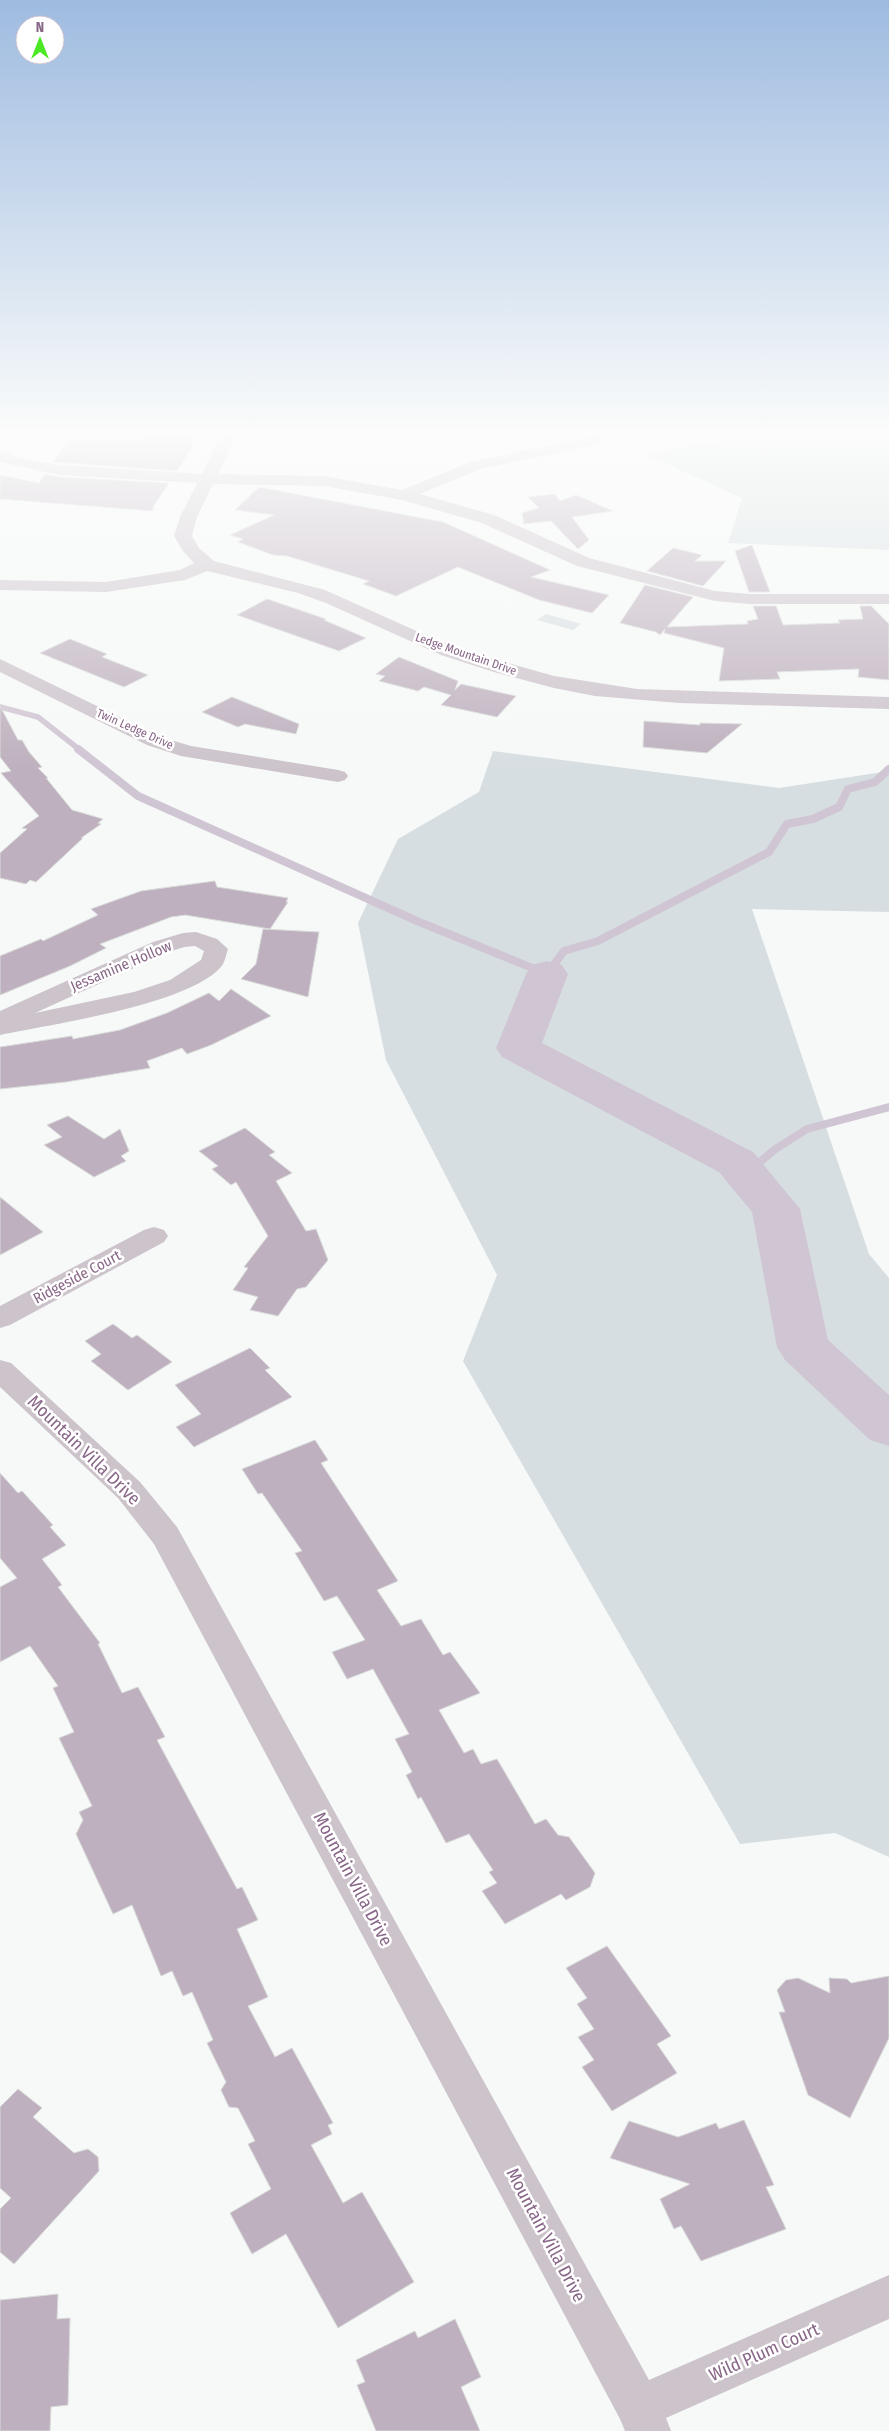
<svg xmlns="http://www.w3.org/2000/svg" width="889" height="2431" font-family="'Fira Sans Condensed',sans-serif">
<style>
.green{fill:#d7dee1}
.lines{fill:none;stroke-linecap:round;stroke-linejoin:round}
.stream-far2{stroke:#d0c5d3;stroke-width:5.5}
.stream-far1{stroke:#d0c5d3;stroke-width:8}
.stream{stroke:#d0c5d3;stroke-width:10}
.river{fill:#d0c5d3;fill-rule:evenodd}
.building{fill:#beb0be;stroke:#d8dad9}
.street{fill:#ccc3cb;fill-rule:evenodd}
.labels{text-anchor:middle;stroke-width:5;stroke-linejoin:round;paint-order:stroke}
.far-street-label{font-size:12px;fill:#886687;stroke:#fff}
.street-label{font-size:15px;fill:#886687;stroke:#fff}
.near-street-label{font-size:18px;fill:#886687;stroke:#fff}
</style>
<rect width="100%" height="100%" fill="#f6f9f7"/>
<path class="green" d="M760,430h129v120l-161,-7 14,-45 -97,-44 111,-20z
M546,614l35,10 -8,6 -36,-10z
M493,751l286,37 110,-17v141l-137,-3 117,345 20,24v579l-54,-24 -95,11 -277,-483 34,-86 -111,-215 -28,-137 40,-84 81,-47z"/>
<g class="lines">
<path class="stream-far2" d="M0,707l38,10 42,33"/>
<path class="stream-far1" d="M78,749l60,47 279,125 130,53 17,-23 34,-10 171,-89 18,-28 26,-5 26,-12 9,-18 27,-7 14,-13
M753,1168l21,-18 33,-21 82,-22"/>
<path class="stream" d="M746,1174l9,-7"/>
<path class="river" d="M547,961l15,4 6,9 -26,69 211,109 47,57 28,131 61,55v51l-19,-6 -85,-80 -8,-13 -25,-135 -33,-40 -217,-115 -6,-9 30,-74 6,-9z"/>
</g>
<path class="building" d="M143,430h52l-4,19 -14,22 -124,-9 17,-23 70,1z
M45,474l14,3 110,6 -16,24v4l-153,-12v-24l39,8z
M259,487l184,35 107,48 -19,7 78,18 -17,18 -53,-13 -81,-33 -62,29 -33,-12 6,-3 -82,-25 -14,-1 -35,-13 5,-3 -13,-4 44,-20 -39,-5z
M555,494l5,7 16,-6 37,16 -41,6 17,23 -11,9 -27,-28 -27,3 -2,-11 17,-5 -11,-11z
M752,545l18,47h-21l-14,-41z
M673,548l29,7 -7,6h31l-23,25 -56,-15z
M645,585l48,12 -26,30 81,-3 -1,-3 11,-2 -5,-13h23l7,19 57,-2 -2,-3 25,-1 -3,-13h11l18,18v56l-31,-3 1,-8 -82,3 3,7 -61,2 5,-33 -60,-15 1,-4 -5,6 -4,-3 -36,-9z
M267,599l59,20 -2,1 42,18 -27,13 -102,-36z
M70,639l37,15 -5,3 46,18 -24,12 -84,-34z
M399,657l59,24 -3,9 6,-6 55,12 -19,21 -56,-12 10,-10 -27,-8 -6,4 -39,-10 6,-5 -9,-2z
M232,697l67,27 -3,10 -51,-10 -7,3 -36,-15z
M0,706l18,34h4l7,12 13,15 -4,1 10,10h-2l26,32 31,9 -5,4 3,1 -20,14h2l-47,44 -6,-2 -4,4 -26,-6v-25l27,-24 -5,-1 17,-12 -38,-43 10,-2 -11,-14z
M644,721l56,4v-2l42,1 -35,29 -64,-6z
M215,881l2,6 71,11 -2,4h2l-18,27 -85,-14 -14,2 -71,27 6,4 -36,18 -70,29v-39l41,-17 2,2 55,-26 -7,-6 50,-18z
M263,929l56,3 -11,65 -67,-18 15,-15z
M231,989l40,27 -60,29 -24,9 -5,-6 -35,13 3,7 -84,14 -66,7v-42l72,-11 1,3 47,-9 47,-17 42,-20 10,8z
M68,1116l36,23 16,-10 9,22 -8,5 5,5 -32,16 -50,-32 18,-8 -15,-12z
M245,1128l30,24 -6,3 23,18 -16,8 30,50 10,-2 12,31 -22,27 -9,2 -19,27 -28,-6 8,-13 -25,-7 15,-22 -4,-1 24,-31 -32,-54 -5,3 -19,-16 6,-3 -19,-15z
M0,1197l43,35 -43,23z
M113,1324l19,14 5,-3 35,27 -44,28 -37,-29 10,-7 -16,-13z
M250,1348l20,20 -5,2 27,27 -98,50 -18,-20 25,-13 -26,-29z
M315,1440l13,20 -7,3 77,118 -21,9 24,36 20,-7 22,36 7,-3 30,41 -41,17 25,43 9,-4 8,15 16,-5 38,65 11,-5 12,16 11,2 26,36 -5,14 -24,13 -5,-6 -56,30 -23,-33 15,-8 -8,-11 4,-2 -24,-36 -23,9 -25,-46 -3,2 -12,-24 6,-3 -17,-33 14,-5 -36,-65 -26,10 -15,-27 33,-12 -28,-44 -13,5 -29,-48 7,-2 -40,-58 -4,1 -16,-25z
M0,1473l18,20 4,-2 31,34 -3,2 16,18 -24,14 20,26 -4,2 42,56 -2,1 24,49 16,-6 27,50 -8,3 80,149 5,-2 16,33 -21,9 31,68 -20,9 27,51 17,-9 41,75 -5,2 4,9 -21,11 32,58 19,-11 52,90 -76,46 -52,-94 -34,20 -22,-41 41,-24 -23,-45 7,-3 -17,-33 -9,-1 -8,-17 5,-8 -19,-39 6,-3 -21,-48 -9,4 -11,-25 -11,5 -29,-71 -19,9 -37,-80 7,-14 -4,-8 13,-6 -33,-68 15,-6 -21,-44 5,-2 -28,-40 -30,16v-75l17,-9 -17,-20z
M607,1946l64,90 -14,8 20,29 -65,38 -30,-44 12,-7 -16,-23 16,-8 -17,-25 10,-6 -21,-30z
M889,1976v62l-39,80 -42,-23 -29,-83h6l-8,-22 9,-10 12,-2 32,15 -1,-15 18,1 4,4z
M18,2089l24,19 -9,9 41,36 14,-4 10,8 1,14 -85,93 -14,-12v-43l11,-11 -11,-10v-81z
M744,2120l30,65 -8,2 20,42 -85,32 -20,-35 -7,3 -14,-30 30,-15 -80,-26 19,-37 49,16 38,-14 3,6z
M58,2294l-1,25 13,-1 -2,87 -17,2 -1,24h-50v-131z
M455,2319l26,58 -20,10 19,44h-104l-19,-46 8,-3 -9,-22 59,-29 3,7z"/>
<g class="lines">
<path class="street" d="M223,430h16l-21,44 106,2 78,14 68,-28 127,-27 6,2 2,3 -2,3 -122,26 -61,25 74,21 95,43 126,33 35,3h139v10h-139l-35,-3 -138,-35 -95,-43 -80,-23 -78,-14 -111,-2 -16,33 -5,19 7,12 15,13 111,29 96,43 51,20 82,23 83,13 252,8v12l-210,-6 -84,-7 -41,-8 -60,-16 -53,-17 -115,-52 -28,-10 -91,-22 -22,9 -79,12 -106,-2v-10l106,2 74,-12 14,-7 -11,-12 -9,-15 6,-19 17,-34 -138,-8 -59,-13v-11l20,7 39,7 143,9z
M0,659l161,78 30,9 147,24 7,2 3,4 -3,4 -7,2 -157,-26 -34,-11 -147,-73z
M196,932l21,7 11,10c-2,6 -3,13 -7,18 -34,38 -169,57 -221,68v-24l153,-69 30,-9zM195,946l9,5 -3,9 -31,20 -36,12 -99,21 134,-61 15,-5z
M154,1227l10,3 4,6 -4,6 -154,83 -10,3v-22l144,-76z
M0,1360l11,3 129,119 37,45 472,853 240,-105v44l-223,99 5,13h-46l-5,-12 -466,-875 -36,-46 -118,-111z"/>
</g>
<linearGradient id="sky" x2="0" y2="1"><stop stop-color="#9ebbe0"/><stop offset="0.56" stop-color="#fbfcfb"/><stop offset="1" stop-color="#fbfcfb" stop-opacity="0"/></linearGradient>
<rect width="889" height="771" fill="url(#sky)"/>
<g class="labels">
<g class="far-street-label">
<text transform="translate(466 654) rotate(19)" y="4">Ledge Mountain Drive</text>
<text transform="translate(135 729) rotate(24)" y="4">Twin Ledge Drive</text>
</g>
<g class="street-label">
<text transform="translate(121 966) rotate(-23)" y="5">Jessamine Hollow</text>
<text transform="translate(77 1277) rotate(-28)" y="5">Ridgeside Court</text>
</g>
<g class="near-street-label">
<text transform="translate(84 1450) rotate(44)" y="6">Mountain Villa Drive</text>
<text transform="translate(353 1879) rotate(62)" y="6">Mountain Villa Drive</text>
<text transform="translate(546 2235) rotate(62)" y="6">Mountain Villa Drive</text>
<text transform="translate(764 2352) rotate(-24)" y="6">Wild Plum Court</text>
</g>
</g>
<g transform="translate(40 40)"><circle r="24" fill="#ffffff" stroke="#cfc2cf"/>
<path d="M0-4L9 19L0 12L-9 19Z" fill="#4be925"/>
<text y="-8" font-size="14" font-weight="bold" text-anchor="middle" fill="#886687">N</text>
</g>
</svg>
